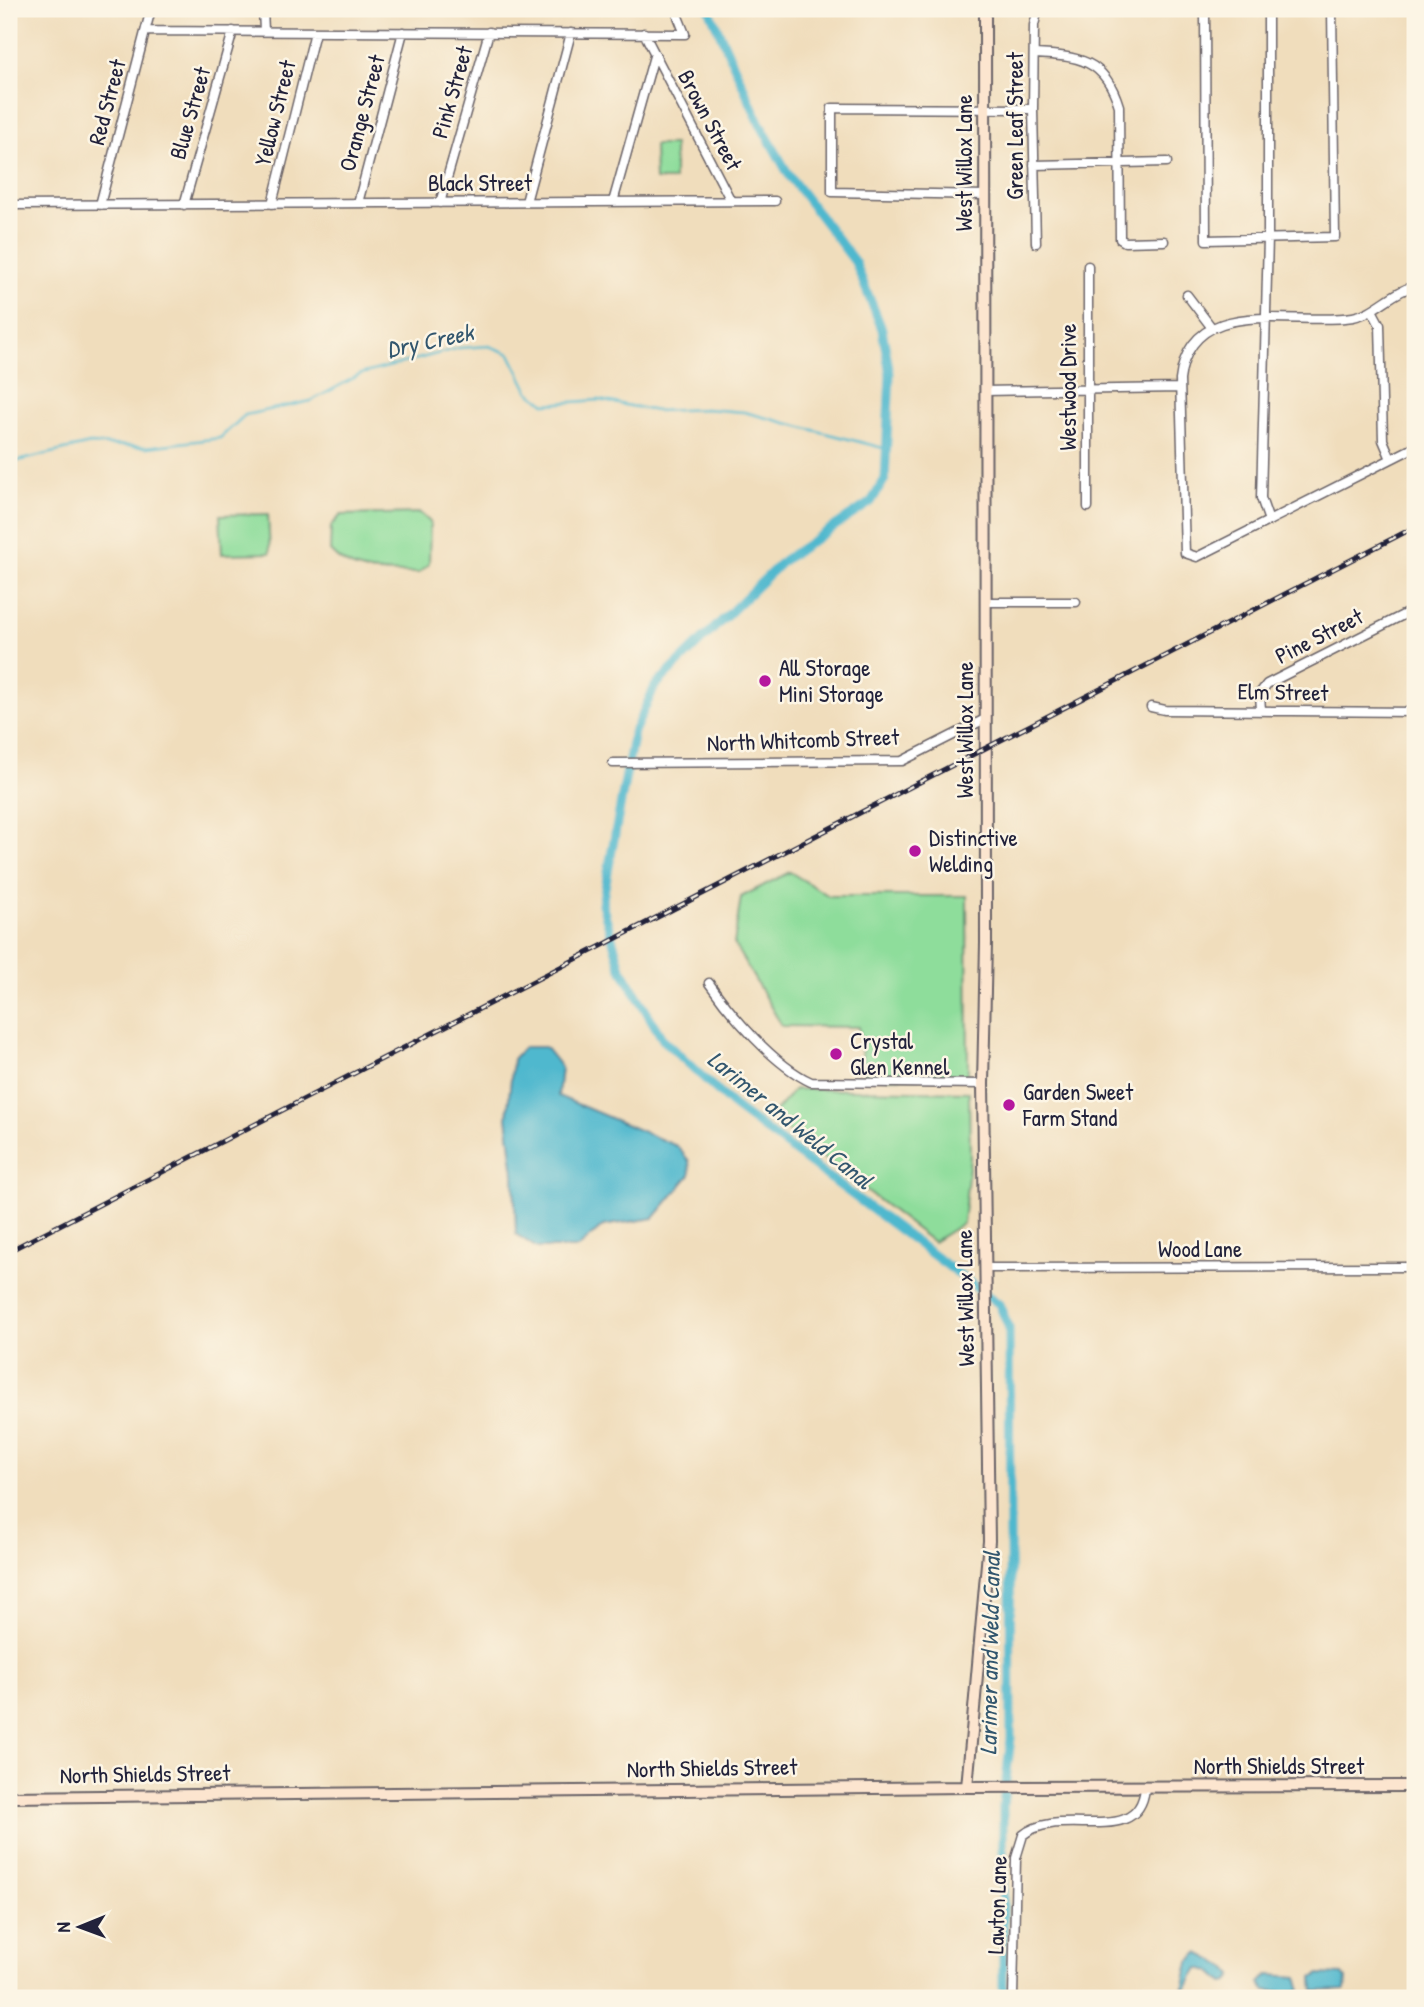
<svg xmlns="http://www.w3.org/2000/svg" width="1424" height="2007" font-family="'Patrick Hand',sans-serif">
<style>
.green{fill:#8edd9b;stroke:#58806b;stroke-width:2}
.water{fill:#50b8ce;stroke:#396d84;stroke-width:2}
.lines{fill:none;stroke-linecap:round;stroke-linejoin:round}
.stream{stroke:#50b8ce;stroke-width:2.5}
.canal{stroke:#50b8ce;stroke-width:9}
.minor-casing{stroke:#6a6368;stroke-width:11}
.secondary-casing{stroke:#6a6368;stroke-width:14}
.minor{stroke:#fff;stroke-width:8}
.secondary{stroke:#fce5cf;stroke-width:10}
.rail-casing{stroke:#22223b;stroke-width:5}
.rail{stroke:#fcf5e5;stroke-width:2.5;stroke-dasharray:8;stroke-linecap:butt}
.poi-dot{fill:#b5179e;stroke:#fcf5e5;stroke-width:2.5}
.labels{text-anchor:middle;stroke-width:5;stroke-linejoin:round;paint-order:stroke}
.street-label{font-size:23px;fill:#22223b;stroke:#fcf5e5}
.poi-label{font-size:23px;fill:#22223b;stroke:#fcf5e5;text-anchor:start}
.water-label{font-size:24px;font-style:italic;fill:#32566e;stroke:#fcf5e5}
</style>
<rect width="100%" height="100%" fill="#fcf5e5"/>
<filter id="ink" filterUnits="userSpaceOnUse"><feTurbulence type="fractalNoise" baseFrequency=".0143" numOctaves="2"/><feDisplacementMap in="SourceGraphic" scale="14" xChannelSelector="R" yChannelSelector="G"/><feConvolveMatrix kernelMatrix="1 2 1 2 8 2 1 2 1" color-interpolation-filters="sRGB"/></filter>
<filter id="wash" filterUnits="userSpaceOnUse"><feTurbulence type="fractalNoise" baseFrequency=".00686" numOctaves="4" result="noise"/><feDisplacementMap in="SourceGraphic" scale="28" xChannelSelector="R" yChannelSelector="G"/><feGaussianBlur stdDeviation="1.57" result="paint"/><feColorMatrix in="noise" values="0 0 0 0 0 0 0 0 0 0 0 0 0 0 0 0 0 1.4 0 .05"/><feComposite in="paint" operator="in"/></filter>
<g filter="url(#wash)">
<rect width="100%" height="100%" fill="#f0ddbc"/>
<path class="green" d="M654,145h20v35h-19z
M420,513l10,9 -1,42 -10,9c-32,-1 -66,4 -89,-22l1,-25 10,-11z
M268,514l2,39 -48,1 -2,-39z
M790,872l39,24h138l1,181 -104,1 -5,-51 -77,-1 -48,-82 7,-47z
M795,1089l174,3 1,66 -7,65 -30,19 -163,-125z"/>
<path class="water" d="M524,1047h21l16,20 -3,29 119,50 12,15 1,14 -36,43 -51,8 -25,22h-41l-21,-14 -2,-60 -7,-57 6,-58z
M1199,1953l27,14 7,8 -4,7 -5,1 -13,-12 -13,-3 -11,20 -4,1 6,-27z
M1320,1974l23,1 3,3 -1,12 -31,1 -1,-13z
M1268,1975l29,2 4,13 -14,2 -22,-2 -5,-7z"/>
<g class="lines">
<path class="stream" d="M9,463l81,-19 57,3 73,-9 25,-23 66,-14 50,-27 98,-26 30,-2 21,8 19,38 17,12 53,-4 57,11 50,-2 38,3 143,37"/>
<path class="canal" d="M709,9l51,115 30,53 65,85 27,67 8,45 -5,105 -14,23 -87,58 -129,126 -21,46 -32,172 19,64 42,72 74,69 262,195 10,24 2,410 -8,67v193"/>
</g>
</g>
<g filter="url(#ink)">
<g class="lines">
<defs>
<path id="minor" d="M263,9l1,22
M1205,9l1,231 129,-3 -3,-228
M1268,9v229l-7,260 8,23
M146,31l539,3 -10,-25
M644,33l87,168
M1034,54c44,2 71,5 85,52l1,133 5,3 39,-1
M1034,165l133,-3
M985,195l-153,-3v-84l201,1
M526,202l45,-169
M613,202l41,-146
M358,203l45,-171
M440,203l49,-171
M272,204l43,-172
M9,205l766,-4
M100,205l51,-196
M184,205l49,-174
M1036,243l-3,-134 1,-84 4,-16
M1415,286c-23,5 -39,27 -62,31 -59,10 -163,-26 -173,63l5,173 12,4 218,-110
M1187,295l25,33
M1372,310l8,15 3,115 8,19
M985,391l195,-3
M1088,507v-241
M985,602h91
M1151,707l14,3 250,2
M1261,711l-1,-18 7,-9 148,-75
M613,763l289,-2 83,-42
M709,983c23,33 65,82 102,99l172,2
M985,1268l430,-1
M1013,1998l3,-140 7,-23c37,-31 116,15 122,-47"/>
<path id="secondary" d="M967,1787l22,-246 -6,-457 3,-141 -1,-934
M9,1797l958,-10 448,-1"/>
</defs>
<use href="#minor" class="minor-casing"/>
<use href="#secondary" class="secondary-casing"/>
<use href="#minor" class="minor"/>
<use href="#secondary" class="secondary"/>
<defs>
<path id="rail" d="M9,1251l1406,-724"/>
</defs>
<use href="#rail" class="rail-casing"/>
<use href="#rail" class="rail"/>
</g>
</g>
<g class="poi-dot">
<circle cx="765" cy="681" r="7"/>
<circle cx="915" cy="851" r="7"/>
<circle cx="836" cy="1054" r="7"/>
<circle cx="1009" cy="1105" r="7"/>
</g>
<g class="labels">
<g class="street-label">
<text transform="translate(452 92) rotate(-74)" y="8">Pink Street</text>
<text transform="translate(107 102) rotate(-75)" y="8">Red Street</text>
<text transform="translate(190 113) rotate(-74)" y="8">Blue Street</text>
<text transform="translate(275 113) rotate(-76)" y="8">Yellow Street</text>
<text transform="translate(362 113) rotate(-75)" y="8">Orange Street</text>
<text transform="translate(710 120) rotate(62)" y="8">Brown Street</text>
<text transform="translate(1015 126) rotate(-90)" y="8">Green Leaf Street</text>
<text transform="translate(964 163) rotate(-90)" y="8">West Willox Lane</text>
<text x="480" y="191">Black Street</text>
<text transform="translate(1068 387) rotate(-90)" y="8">Westwood Drive</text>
<text transform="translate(1319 636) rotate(-27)" y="8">Pine Street</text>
<text transform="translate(1283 692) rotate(1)" y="8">Elm Street</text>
<text transform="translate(965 730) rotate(-90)" y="8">West Willox Lane</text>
<text transform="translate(803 740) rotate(-2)" y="8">North Whitcomb Street</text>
<text x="1200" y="1257">Wood Lane</text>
<text transform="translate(965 1298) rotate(-91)" y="8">West Willox Lane</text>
<text x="1279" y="1774">North Shields Street</text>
<text transform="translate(712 1768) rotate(-1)" y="8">North Shields Street</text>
<text transform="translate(145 1774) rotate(-1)" y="8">North Shields Street</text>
<text transform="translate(997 1905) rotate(-88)" y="8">Lawton Lane</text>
</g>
<g class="poi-label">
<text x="779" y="676">All Storage<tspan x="779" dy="26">Mini Storage</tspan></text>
<text x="929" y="846">Distinctive<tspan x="929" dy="26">Welding</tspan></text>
<text x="850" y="1049">Crystal<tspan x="850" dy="26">Glen Kennel</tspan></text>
<text x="1023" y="1100">Garden Sweet<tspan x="1023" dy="26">Farm Stand</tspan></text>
</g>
<g class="water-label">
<text transform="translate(430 341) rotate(-12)" y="8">Dry Creek</text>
<text transform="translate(790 1120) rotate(39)" y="8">Larimer and Weld Canal</text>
<text transform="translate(990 1653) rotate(-89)" y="8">Larimer and Weld Canal</text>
</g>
</g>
<rect width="1424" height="2007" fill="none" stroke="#fcf5e5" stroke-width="35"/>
<g transform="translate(80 1927) rotate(269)" stroke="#fcf5e5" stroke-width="5" paint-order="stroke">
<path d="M0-5L12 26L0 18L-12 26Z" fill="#22223b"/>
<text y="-10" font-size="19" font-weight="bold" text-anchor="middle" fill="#22223b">N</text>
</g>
</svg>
